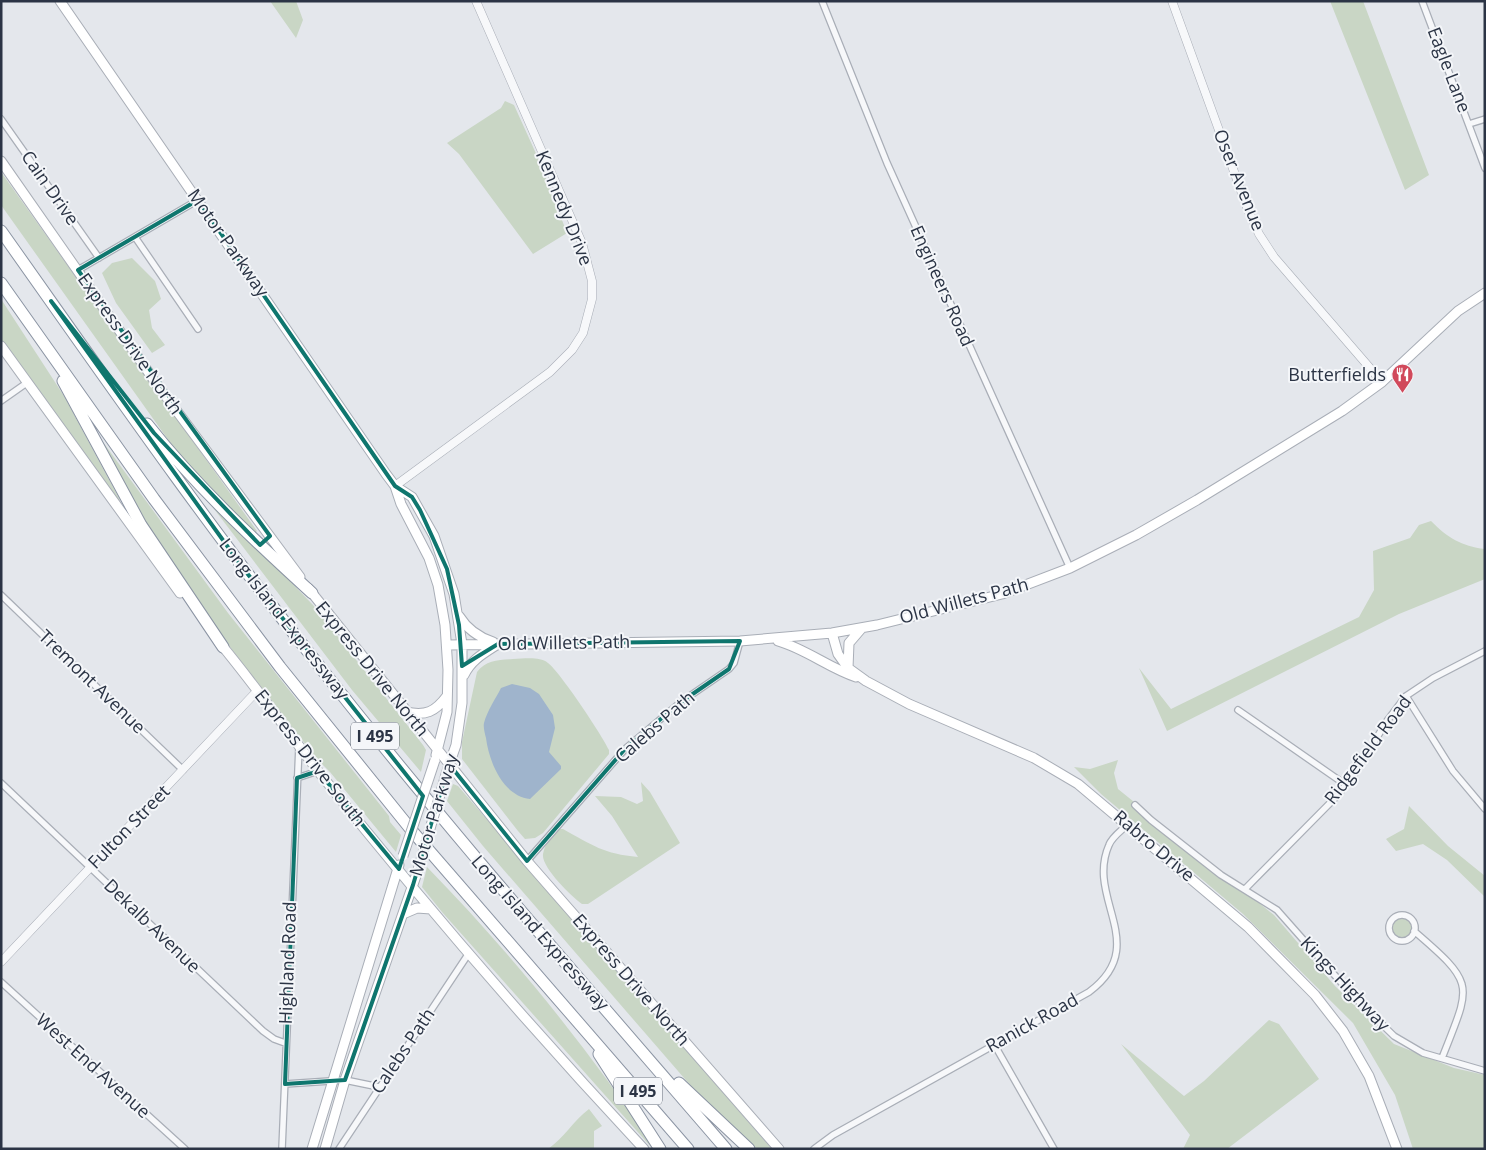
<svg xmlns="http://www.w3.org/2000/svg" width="1486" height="1150" font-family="'Open Sans',sans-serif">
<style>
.green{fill:#c9d6c5}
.water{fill:#9fb4cc}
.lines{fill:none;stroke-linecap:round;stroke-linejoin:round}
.minor-casing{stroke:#a9aeb7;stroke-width:8}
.tertiary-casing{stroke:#a9aeb7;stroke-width:9}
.secondary-casing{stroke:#a9aeb7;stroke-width:11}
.motorway-casing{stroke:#8b94a3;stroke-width:13}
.minor{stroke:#f7f8fa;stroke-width:5.5}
.tertiary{stroke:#f7f8fa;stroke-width:8}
.secondary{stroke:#fff;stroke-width:9}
.motorway{stroke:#fff;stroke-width:11}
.secondary-bridge-casing{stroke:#a9aeb7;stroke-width:11;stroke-linecap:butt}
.secondary-bridge{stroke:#fff;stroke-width:9}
.marked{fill:none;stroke:#0f766e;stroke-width:4;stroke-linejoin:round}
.labels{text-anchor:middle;stroke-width:4;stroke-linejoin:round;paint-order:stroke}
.shield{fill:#f4f6f9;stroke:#676e7b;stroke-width:1}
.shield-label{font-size:16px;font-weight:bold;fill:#2b3445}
.street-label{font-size:18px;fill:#2b3445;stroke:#f4f6f9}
.poi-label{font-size:18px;fill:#2b3445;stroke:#f4f6f9;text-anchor:end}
</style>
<rect width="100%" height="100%" fill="#e4e7ec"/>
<path class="green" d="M270,1h26l7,19 -7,18z
M1330,1h33l66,174 -24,15z
M505,101l9,4 24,53 29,75 -34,21 -74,-100 -12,-11 54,-35z
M1,172l256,359 -2,2 -65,-67 -21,-25 -168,-236z
M132,258l23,23 6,18 -12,11 3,18 13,17 -13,8 -36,-50 -14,-30 10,-10z
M1,299l63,97 56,104 -3,2 -116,-160z
M100,438l128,175 161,203 1,6 11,13 -5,17 -66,-80 -14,-14 -83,-107 -79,-109 -52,-95z
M192,480l121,125 110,140 3,5 -5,22 -69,-82z
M1431,521c17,17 30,25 54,28v30l-86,35 -232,117 -28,-63 32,41 188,-92 15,-27 -1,-39 37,-13 9,-13z
M513,659c11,0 26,-3 35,4 12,9 54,72 61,87v4l-5,6 -61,73 -8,5 -10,1 -7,-8 -56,-72v-17l15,-70c9,-12 21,-12 36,-13z
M1118,760l-4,13 4,16 156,126 61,71 59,58 60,24 31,7v74h-72l-18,-54 -42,-72 -110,-109 -142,-120 -27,-27 16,2z
M641,782l9,10 30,51 -92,61h-6c-11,-8 -41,-37 -39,-50 2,-10 8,-18 14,-25h6c29,16 41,25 75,28l-26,-41 -17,-20 26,1 16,7 6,-3z
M453,784l5,2 314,363h-17l-64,-63 -208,-240 -36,-45z
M1409,806l39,40 37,30v21l-38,-37 -24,-16 -27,7 -10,-12 18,-10z
M427,867c84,86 160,180 227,280l-2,1 -210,-236 -20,-25z
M1390 929a11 11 0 1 1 22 0a11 11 0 1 1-22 0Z
M1269,1020l10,4 40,55 -92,70h-44l7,-14 -69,-91 63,52 20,-15z
M589,1109l13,17 -8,5v18h-46c16,-11 25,-28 41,-40z"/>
<path class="water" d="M512,684l18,4 9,6 14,21 2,13 -6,24 12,14v3l-31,30c-27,-3 -41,-37 -44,-61 -1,-4 -3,-11 -2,-15 3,-12 12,-25 17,-35z"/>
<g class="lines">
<defs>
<path id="minor" d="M822,1l65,162 183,405
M1422,1l63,167
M1,119l98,139
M1469,124l16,-5
M135,237l63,92
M78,270l120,-70
M1,401l27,-19
M1,595l182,175
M1406,696l47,75 32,38
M1238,710l108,75
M297,778l21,-7
M1,783l262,248 11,8 11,4
M1135,805l16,15 70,55 56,35 77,87 40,39 29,17 62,18
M527,861l98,-112 56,-47 48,-33 5,-6 6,-22
M1245,889l92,-93 18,-23 32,-52 19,-25 27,-18 52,-27
M1389 928a13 13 0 1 1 26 0a13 13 0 1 1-26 0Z
M1414,931c63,54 57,53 28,127
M1,982l184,167
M994,1044l60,105
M285,1084l60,-4 34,7
M282,1149l17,-403
M339,1149l130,-196
M814,1149l19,-14 256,-143c63,-47 -4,-93 20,-147 3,-8 12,-14 18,-20"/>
<path id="tertiary" d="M1172,1l76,209 11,24 15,23 108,125
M395,486l155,-114 22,-22 11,-17 9,-34v-18l-10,-38 -106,-242
M1,962l256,-271"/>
<path id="secondary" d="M60,1l326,473 9,12 6,18 28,54 9,27 7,40 3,45 -1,42 -11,43
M1,161l155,222 144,194
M1,346l179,247
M395,486l17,11 22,39 20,58 8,50v59l-6,42 -8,23
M308,588l219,273 252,288
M459,616c8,13 19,21 34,26
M832,633l6,21 10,14 18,13 43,23 125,54 44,26 170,143 67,68 28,36 26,45 28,73
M778,641c28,8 51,27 78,36
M219,642c35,42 66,86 99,129 103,130 213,257 326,378
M447,645l293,-4 92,-8 45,-8 125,-31 68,-26 66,-33 61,-35 145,-89 40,-29 76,-71 27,-18
M848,668l1,-25 12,-14
M464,675c7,-15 20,-22 34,-31
M406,712c20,4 29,0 41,-16
M403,914l14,-6 14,1
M312,1149l87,-284
M325,1149l20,-69 72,-207"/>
<path id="motorway" d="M1,231c100,141 198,283 305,418 134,172 278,335 420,500
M1,283l153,216 126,168 133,165 275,317
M63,381l78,144 82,122
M147,424c49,62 107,116 165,169
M599,1054l61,95
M679,1083l70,66"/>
</defs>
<use href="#minor" class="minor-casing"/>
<use href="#tertiary" class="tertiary-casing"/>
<use href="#secondary" class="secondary-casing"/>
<use href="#motorway" class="motorway-casing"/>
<use href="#minor" class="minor"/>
<use href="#tertiary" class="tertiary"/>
<use href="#secondary" class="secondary"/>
<use href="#motorway" class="motorway"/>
<defs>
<path id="secondary-bridge" d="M403,856l32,-96
M417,873l30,-102"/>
</defs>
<use href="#secondary-bridge" class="secondary-bridge-casing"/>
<use href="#secondary-bridge" class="secondary-bridge"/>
</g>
<path class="marked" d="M198,200l197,286 17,11 8,13 27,59 12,56 3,41 36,-22 242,-3 -11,28 -48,33 -56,47 -98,112 -78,-97 -36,121 -68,195 -60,4 12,-306 21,-7 81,98 24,-73 -180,-228 -192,-267 103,132 106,112 10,-9 -192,-266z"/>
<defs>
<symbol id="restaurant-pin" viewBox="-11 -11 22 30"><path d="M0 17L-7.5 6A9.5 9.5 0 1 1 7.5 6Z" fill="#d1495b" stroke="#f4f6f9"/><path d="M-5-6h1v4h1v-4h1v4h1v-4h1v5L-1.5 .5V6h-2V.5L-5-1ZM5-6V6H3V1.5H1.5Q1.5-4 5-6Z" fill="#fff"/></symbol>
</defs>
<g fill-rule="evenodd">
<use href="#restaurant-pin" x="1390" y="362" width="25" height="34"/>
</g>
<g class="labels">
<g class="shield">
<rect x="351" y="722.5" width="48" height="27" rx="4"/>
<rect x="614" y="1077.5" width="48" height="27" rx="4"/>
</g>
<g class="shield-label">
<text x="375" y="742">I 495</text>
<text x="638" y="1097">I 495</text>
</g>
<g class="street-label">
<text transform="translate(1449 70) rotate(69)" y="6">Eagle Lane</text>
<text transform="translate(1239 180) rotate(68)" y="6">Oser Avenue</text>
<text transform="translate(50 188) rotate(55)" y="6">Cain Drive</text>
<text transform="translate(564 208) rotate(68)" y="6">Kennedy Drive</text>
<text transform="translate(228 243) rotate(55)" y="6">Motor Parkway</text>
<text transform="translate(942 286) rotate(66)" y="6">Engineers Road</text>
<text transform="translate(130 344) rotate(55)" y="6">Express Drive North</text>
<text transform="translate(964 601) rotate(-15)" y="6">Old Willets Path</text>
<text transform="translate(284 619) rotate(52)" y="6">Long Island Expressway</text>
<text transform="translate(564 643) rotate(-1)" y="6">Old Willets Path</text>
<text transform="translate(372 669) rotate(51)" y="6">Express Drive North</text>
<text transform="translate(92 682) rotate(44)" y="6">Tremont Avenue</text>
<text transform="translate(655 727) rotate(-41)" y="6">Calebs Path</text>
<text transform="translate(1368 750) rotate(-53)" y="6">Ridgefield Road</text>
<text transform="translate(310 758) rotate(52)" y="6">Express Drive South</text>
<text transform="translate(434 815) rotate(-73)" y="6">Motor Parkway</text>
<text transform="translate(129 827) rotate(-46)" y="6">Fulton Street</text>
<text transform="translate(1154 846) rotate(40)" y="6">Rabro Drive</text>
<text transform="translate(152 926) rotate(44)" y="6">Dekalb Avenue</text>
<text transform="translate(540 933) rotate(49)" y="6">Long Island Expressway</text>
<text transform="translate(288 963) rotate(-88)" y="6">Highland Road</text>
<text transform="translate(631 980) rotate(49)" y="6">Express Drive North</text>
<text transform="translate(1345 984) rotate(47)" y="6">Kings Highway</text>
<text transform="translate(1032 1023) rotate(-29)" y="6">Ranick Road</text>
<text transform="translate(403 1051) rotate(-56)" y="6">Calebs Path</text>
<text transform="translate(93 1066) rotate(42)" y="6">West End Avenue</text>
</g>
<g class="poi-label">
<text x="1386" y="381">Butterfields</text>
</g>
</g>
<rect width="1486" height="1150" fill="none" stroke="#2b3445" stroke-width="5"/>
</svg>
